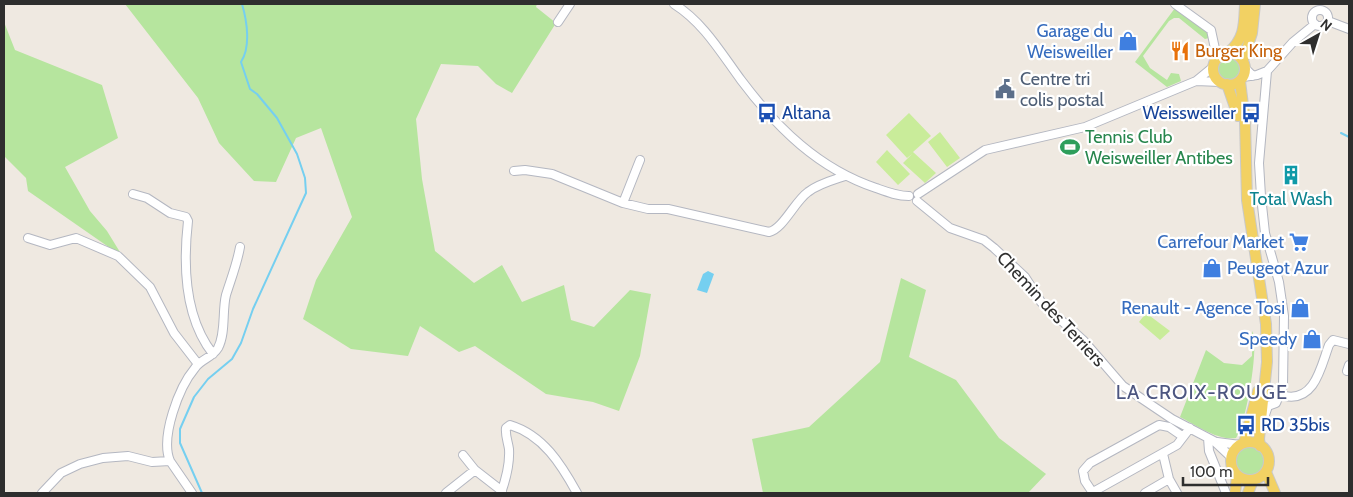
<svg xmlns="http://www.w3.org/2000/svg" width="1353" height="497" font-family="Cabin,sans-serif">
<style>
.green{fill:#b6e59e}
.pitch{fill:#c9ec9a}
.water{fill:#75cff0}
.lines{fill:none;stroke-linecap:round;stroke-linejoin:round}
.stream{stroke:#75cff0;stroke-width:2}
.minor-casing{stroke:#b4b7c1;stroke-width:10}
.major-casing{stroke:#c9c9c9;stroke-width:12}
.minor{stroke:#fff;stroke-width:8}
.major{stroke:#f2d163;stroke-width:10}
.labels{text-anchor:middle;stroke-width:4.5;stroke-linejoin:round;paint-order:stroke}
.shop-label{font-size:18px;fill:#366cbe;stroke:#fff;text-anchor:end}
.food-label{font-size:18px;fill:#c56008;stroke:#fff;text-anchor:start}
.service-label{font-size:18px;fill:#4e5e75;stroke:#fff;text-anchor:start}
.transit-label{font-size:18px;fill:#164399;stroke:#fff;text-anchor:start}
.leisure-label{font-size:18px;fill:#27864d;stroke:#fff;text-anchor:start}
.culture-label{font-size:18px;fill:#0d838f;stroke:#fff}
.street-label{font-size:18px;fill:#2e2e2e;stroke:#fff}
.quarter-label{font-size:20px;letter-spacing:1px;fill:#4d5680;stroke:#fff}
</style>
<rect width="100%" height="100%" fill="#efe9e1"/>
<path class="green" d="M125,4h412l-1,3 20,16 -44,70 -16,-9 -18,-18 -37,-2 -25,55 6,60 13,72 39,32 28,-18 20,37 42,-17 7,35 23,7 36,-37 21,4 -11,62 -21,55 -26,-9 -47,-8 -71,-48 -16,6 -39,-26 -12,30 -57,-7 -48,-30 13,-39 36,-63 -31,-89 -25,10 -20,44 -22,-1 -35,-38 -21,-45z
M1175,8l31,22 3,8 -4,1 -26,-21h-5l-5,3 -26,35 7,12 17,12 4,-7 8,1 2,7 -14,6 -32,-25z
M4,22l11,28 87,35 16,53 -53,29 25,44 17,20 16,26 -95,-66 -2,-13 -22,-22z
M1217 68a12 12 0 1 1 24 0a12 12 0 1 1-24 0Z
M901,278l25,12 -17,67 47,23 43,58 47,36 -18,19h-265l-11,-54 57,-12 71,-65z
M1252,331c8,13 -6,93 -16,107 -18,3 -40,-13 -56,-21l26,-67 18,13 18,2 10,-9z
M1236 461a15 15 0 1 1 30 0a15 15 0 1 1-30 0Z"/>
<path class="pitch" d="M909,113l22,23 -18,16 23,21 -11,10 -22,-20 9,-9 -5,4 -21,-23z
M940,132l20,26 -13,9 -19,-25z
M887,150l23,24 -12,11 -22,-23z
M1146,313l24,18 -10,9 -21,-18z"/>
<path class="water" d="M708,271l6,3 -7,19 -10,-3 6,-16z"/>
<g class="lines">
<path class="stream" d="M1341,133l8,4
M202,493l-22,-50v-14l14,-32 14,-18 24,-20 9,-16 12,-34 53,-116 -1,-15 -8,-24 -20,-36 -20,-24 -7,-5 -9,-27c10,-15 6,-41 1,-58"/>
<defs>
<path id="minor" d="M674,4c30,19 47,49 67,76 36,48 78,89 135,108 11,4 21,8 33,8
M1175,4l36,26 6,28
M1312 18a8 8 0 1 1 16 0a8 8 0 1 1-16 0Z
M1328,21l21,8
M558,22l12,-18
M1245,68l8,8
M1243,77l14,-2 10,-4 26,-29 22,-18
M1196,81l24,1
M514,171l11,-1 27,4 71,29 25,6h20l101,23c14,-3 26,-31 39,-40 10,-8 25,-12 37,-16
M133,194l14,4 23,15 16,4 2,4c-5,44 -4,96 25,133
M918,194l67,-44 100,-23 111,-46 17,-14
M917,201l33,27 34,12 10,8 31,29 16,25 43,39 39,45 49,33 42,22 17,16
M623,203l17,-43
M28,238l22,7 26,-7 42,18 32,31 24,46 24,31
M1347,371l2,-6
M1285,396c30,6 36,-30 44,-51l4,-5 16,4
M1264,418l4,-12 8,-3 7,-17 1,-70 -5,-34 -14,-49 -4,-37 -2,-33 8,-92
M1208,438l1,13 17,42
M1217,442l23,3
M1163,454l6,25 8,14
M463,455l12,15
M170,461c-10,-24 9,-74 25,-93 6,-9 17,-10 23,-20 8,-15 4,-37 8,-53 5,-16 11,-31 14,-48
M1093,492l84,-47 13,-17
M42,493l19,-20 19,-9 23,-6 25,-2 24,6 18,-1 22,32
M446,493l29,-23 27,21
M501,493c5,-14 9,-29 8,-44 -1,-7 -4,-14 -3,-21l4,-3c33,10 51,39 67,68
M1093,493l-8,-12 -2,-10 7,-8 69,-38 10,2 13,9
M1145,493l24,-14"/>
<path id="major" d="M1229,52c16,-14 15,-28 16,-48
M1213 69a16 16 0 1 1 32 0a16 16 0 1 1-32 0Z
M1243,60l9,-27 3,-29
M1240,81l5,40 2,79 19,124 1,38 -8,77 1,7
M1227,84l11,32
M1231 461a19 19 0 1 1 38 0a19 19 0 1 1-38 0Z
M1244,443l14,-52
M1266,472l9,21
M1235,493l2,-17
M1248,493l5,-13"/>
</defs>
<use href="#minor" class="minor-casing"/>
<use href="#major" class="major-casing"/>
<use href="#minor" class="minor"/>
<use href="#major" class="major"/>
</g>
<defs>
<symbol id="shop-bare" viewBox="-9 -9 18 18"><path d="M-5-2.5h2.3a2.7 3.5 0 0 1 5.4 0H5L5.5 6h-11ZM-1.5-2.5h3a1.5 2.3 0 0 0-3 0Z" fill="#3f7fe0" stroke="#fff" stroke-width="2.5" paint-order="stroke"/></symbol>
<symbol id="restaurant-bare" viewBox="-9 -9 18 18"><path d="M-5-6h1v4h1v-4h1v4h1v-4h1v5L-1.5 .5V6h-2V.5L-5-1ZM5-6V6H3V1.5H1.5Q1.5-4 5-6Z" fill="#e8710a" stroke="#fff" stroke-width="2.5" paint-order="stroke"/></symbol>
<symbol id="civic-bare" viewBox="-9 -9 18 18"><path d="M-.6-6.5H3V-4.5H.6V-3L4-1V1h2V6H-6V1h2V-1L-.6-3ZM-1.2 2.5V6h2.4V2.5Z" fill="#5c6f8a" stroke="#fff" stroke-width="2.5" paint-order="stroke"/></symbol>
<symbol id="bus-bare" viewBox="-9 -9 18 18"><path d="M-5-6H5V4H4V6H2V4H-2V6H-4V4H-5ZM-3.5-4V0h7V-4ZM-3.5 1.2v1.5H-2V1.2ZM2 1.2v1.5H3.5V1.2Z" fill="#1a4fb4" stroke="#fff" stroke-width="2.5" paint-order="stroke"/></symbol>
<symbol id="stadium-bare" viewBox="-9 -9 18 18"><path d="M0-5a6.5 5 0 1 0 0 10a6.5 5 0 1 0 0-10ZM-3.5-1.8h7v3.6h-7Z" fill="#2e9e5b" stroke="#fff" stroke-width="2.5" paint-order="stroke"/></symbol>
<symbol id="building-bare" viewBox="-9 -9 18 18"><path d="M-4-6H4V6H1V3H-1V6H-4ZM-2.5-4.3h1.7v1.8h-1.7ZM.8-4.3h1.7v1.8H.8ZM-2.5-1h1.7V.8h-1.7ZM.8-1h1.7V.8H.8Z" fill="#0f9aa8" stroke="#fff" stroke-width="2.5" paint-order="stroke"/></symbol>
<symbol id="supermarket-bare" viewBox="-9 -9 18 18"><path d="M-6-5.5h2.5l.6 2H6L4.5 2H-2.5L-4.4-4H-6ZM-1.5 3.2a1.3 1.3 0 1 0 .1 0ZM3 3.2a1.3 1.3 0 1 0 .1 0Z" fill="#3f7fe0" stroke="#fff" stroke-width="2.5" paint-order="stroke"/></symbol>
</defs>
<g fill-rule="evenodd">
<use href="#shop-bare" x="1114" y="27" width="28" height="28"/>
<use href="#restaurant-bare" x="1166" y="37" width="28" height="28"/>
<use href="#civic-bare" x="991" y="75" width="28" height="28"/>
<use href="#bus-bare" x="753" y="99" width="28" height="28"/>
<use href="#bus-bare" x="1237" y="99" width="28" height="28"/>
<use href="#stadium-bare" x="1056" y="133" width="28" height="28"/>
<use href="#building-bare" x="1277" y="161" width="28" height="28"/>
<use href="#supermarket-bare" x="1285" y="228" width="28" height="28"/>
<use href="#shop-bare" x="1198" y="254" width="28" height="28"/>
<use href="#shop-bare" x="1286" y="294" width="28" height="28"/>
<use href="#shop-bare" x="1298" y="325" width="28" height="28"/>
<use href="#bus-bare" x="1232" y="411" width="28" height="28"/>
</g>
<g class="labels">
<g class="shop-label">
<text x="1113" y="37">Garage du<tspan x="1113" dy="21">Weisweiller</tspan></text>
<text x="1284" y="248">Carrefour Market</text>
<text x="1227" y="274" text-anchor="start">Peugeot Azur</text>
<text x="1285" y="314">Renault - Agence Tosi</text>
<text x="1297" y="345">Speedy</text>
</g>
<g class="food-label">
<text x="1195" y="57">Burger King</text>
</g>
<g class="service-label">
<text x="1020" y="85">Centre tri<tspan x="1020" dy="21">colis postal</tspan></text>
</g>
<g class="transit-label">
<text x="782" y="119">Altana</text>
<text x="1236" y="119" text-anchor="end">Weissweiller</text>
<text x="1261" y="431">RD 35bis</text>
</g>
<g class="leisure-label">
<text x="1085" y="143">Tennis Club<tspan x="1085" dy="21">Weisweiller Antibes</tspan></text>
</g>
<g class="culture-label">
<text x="1291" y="205">Total Wash</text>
</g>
<g class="street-label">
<text transform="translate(1051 309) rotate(47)" y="6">Chemin des Terriers</text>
</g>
<g class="quarter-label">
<text x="1202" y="399">LA CROIX-ROUGE</text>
</g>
</g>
<rect width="1353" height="497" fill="none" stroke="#2e2e2e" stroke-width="10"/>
<g transform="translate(1318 35) rotate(39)" stroke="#ffffff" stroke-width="4" paint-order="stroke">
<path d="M0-4L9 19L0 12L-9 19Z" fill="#2e2e2e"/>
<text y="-8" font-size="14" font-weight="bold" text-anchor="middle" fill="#2e2e2e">N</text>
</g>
<path d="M1183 477v8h85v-8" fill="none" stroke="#2e2e2e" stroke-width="2.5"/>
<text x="1190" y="477" font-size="15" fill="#2e2e2e" stroke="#ffffff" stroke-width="4" paint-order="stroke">100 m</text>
</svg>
